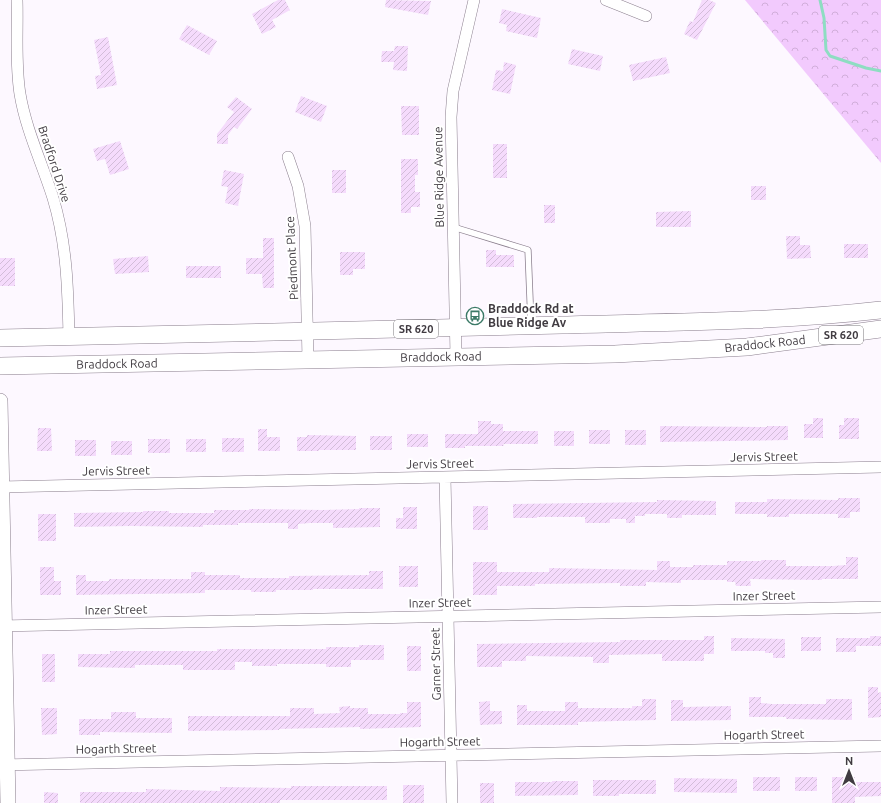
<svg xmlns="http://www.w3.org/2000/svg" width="881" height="803" font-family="Ubuntu,sans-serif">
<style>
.park{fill:url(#park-crowns)}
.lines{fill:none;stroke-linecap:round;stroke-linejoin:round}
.stream{stroke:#8eddc2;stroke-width:3}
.building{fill:url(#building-hatch)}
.lane-casing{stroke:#8b7f8e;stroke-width:7}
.street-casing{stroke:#8b7f8e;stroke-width:12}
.secondary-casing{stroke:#8b7f8e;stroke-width:16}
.primary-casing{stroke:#8b7f8e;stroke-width:18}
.lane{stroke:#fff;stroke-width:5.5}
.street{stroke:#fff;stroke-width:11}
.secondary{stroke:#fff;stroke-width:15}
.primary{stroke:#fff;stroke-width:17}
.labels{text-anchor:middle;stroke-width:4;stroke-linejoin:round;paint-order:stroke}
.shield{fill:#fff;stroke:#79767a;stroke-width:1}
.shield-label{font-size:11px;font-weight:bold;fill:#403b41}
.street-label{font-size:12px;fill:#403b41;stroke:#fff}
.poi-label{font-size:12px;font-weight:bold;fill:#403b41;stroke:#fff;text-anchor:start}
</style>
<defs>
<pattern id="park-crowns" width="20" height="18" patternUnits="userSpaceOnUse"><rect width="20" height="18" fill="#f2cafd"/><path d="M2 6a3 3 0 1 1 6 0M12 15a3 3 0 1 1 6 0" fill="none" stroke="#d1aeda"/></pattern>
<pattern id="building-hatch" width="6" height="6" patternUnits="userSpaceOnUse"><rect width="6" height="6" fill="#f5dbfc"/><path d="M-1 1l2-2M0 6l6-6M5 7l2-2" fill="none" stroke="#d3bdd9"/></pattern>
</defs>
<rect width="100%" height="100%" fill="#fdf8ff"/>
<path class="park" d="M745,0h136v163z"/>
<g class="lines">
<path class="stream" d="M820,0l4,18 2,32 4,6 36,12 15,3"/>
</g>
<path class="building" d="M278,0h7l5,10 -18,10 4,7 -14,7 -10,-20z
M386,0l45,1 -3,14 -43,-8z
M702,0h7l7,3 -19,37 -13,-6 6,-13 3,1z
M502,9l39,9 -4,20 -31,-7 1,-6 -8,-2z
M187,25l30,16 -8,14 -30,-16z
M108,37l9,48 -20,4 -2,-13 6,-1 -7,-35z
M395,46h13l-1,25 -14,-1 1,-8h-13l1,-11h12z
M572,49l31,7 -3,15 -32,-7z
M666,57l4,16 -37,8 -4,-16z
M504,62l12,3 -6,29 -18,-4 4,-20 7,1z
M301,96l26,10 -6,16 -26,-10z
M236,97l16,12 -15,20 -3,-2 -6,8v9h-11v-10l17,-22 -7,-5z
M401,106h18v29h-17z
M120,141l9,28 -19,6 -5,-16 -8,2 -4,-12z
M493,144h14v34h-14z
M401,159h17v16h-3v17h5v15h-9v6h-10z
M224,170l20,4 -6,32 -13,-3 3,-16 -7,-1z
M332,170h14v23h-14z
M751,186h15v14h-15z
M544,205h11v18h-11z
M691,211v16h-35v-15z
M786,236h14v9h10l1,13 -24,1z
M263,238h11v50h-11l-1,-14h-16v-16h17z
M844,244h24v14h-24z
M486,250h10v5h18v12h-28z
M340,252h25v17h-12v6h-13z
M148,256l1,16 -34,2 -2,-15z
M0,258h15v28h-15z
M186,266h35v12h-35z
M813,418h10v20h-19v-14h9z
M844,418h15v21h-20v-14h5z
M478,421h13v3h12v7h35v13h-35l1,2h-39v2h-20v-14h33z
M660,426l107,1v-1h21v14l-128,2z
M38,428h13l1,23h-15z
M258,429h9v8h13v14h-22z
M589,430h21v14h-21z
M625,430h21v15h-21z
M554,431h20v15h-20z
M407,434h21v13h-21z
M307,435l49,1v14h-37v1h-22v-14h10z
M370,436h22v14h-22z
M222,438h22v14h-22z
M148,439h22v14h-22z
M186,439h20v13h-20z
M75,440h21v16h-21z
M111,441h21v14h-21z
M838,498h22v14h-10v6h-12v-4h-49v3h-22v-3h-32v-12h32v-3l71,1z
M657,500l59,1v14h-34v3h-15v-4h-22v2h-10v7h-9v-4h-16v4h-25v-6h-48v1h-24v-14l144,-2z
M473,506h15v24h-15z
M403,507h14v22h-21v-11h7z
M359,508h21v19l-47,1v-5h-23l-12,1v5h-10v-6h-50v2h-35v2l-72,-1 -57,1v-14l69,-1v-1h26v2h45v-3h35v-1l74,1 36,-1z
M38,514h18v27h-18z
M846,557h12v22h-36v1l-72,-1 1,7h-15l-1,-4h-8v-2h-46v3l-35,-1v4h-26v-3l-85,1v2h-38v9h-24v-33h24v10h52v-4l108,2v-9h13v6h23v-2h34v-4h34v-1h25v6h47l13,-1z
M399,566h19v21h-19z
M40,567h14v14h7v14h-21z
M369,571h14v18h-70v1h-37v2h-25v-2h-46v3l-129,2v-20h10v6h23v-2h82v-7h14v3h35v3h49v-2l80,-1z
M704,636h10v18h-10v7h-42v-7l-53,1v8h-16v-6l-67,-1v5h-24v6h-25v-23l143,-2v-2h84z
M870,636h11v10h-25v6h-20v-14h34z
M801,637h20v14h-20z
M731,638l54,1v19h-12v-5h-8v-2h-34z
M359,645h25v15h-33v7h-25v-3h-49v2h-25v-4h-17v8h-52v-5h-48v3l-57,-1v-13h32v-3h107v-2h109v-2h33z
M407,646h14v25h-14z
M42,654h13v28h-13z
M868,687h10v6l3,-1v25l-13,1z
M749,697h12v6l11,1h54v-5h26v21l-66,-1v-2h-37z
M642,699h14v21l-78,2v3h-61v-20h10v6h38v-9h13v6h54v-2h10z
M671,700h12v7l48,-1v14l-60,1z
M490,701v10h12v13l-22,1 -1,-23z
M407,702h14v25l-61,2v-2l-81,2v1l-91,1v-15h102v-8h24v6l26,-1 -1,-6 11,-1v2h18v6h32v-1h7z
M41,708h16v26l-15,1z
M111,712h25v6h36v15l-72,-1v3h-21v-16h32z
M753,777h27v14h-27z
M795,777h22v14h-22z
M832,777h23v5h26v14l-26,1v6h-23z
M674,778l63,1v14l-63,-1z
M593,780h63v14h-37v2h-26z
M552,781h26v14l-63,1v-14h37z
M480,783h14v20h-14z
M403,785h21v18h-21z
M291,786h96v14h-107v3h-200v-11h66v-3l74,2v-4l71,1z
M44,792l14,1v10h-14z"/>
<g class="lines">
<defs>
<path id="lane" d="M453,227l75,23 3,74"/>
<path id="street" d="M17,0c1,31 -2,63 3,94 6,36 22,69 33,104 14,46 15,92 16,139
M606,0l40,16
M288,157l10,29 7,40 3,134
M456,356l-5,-239 2,-26 21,-91
M445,477l7,326
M0,487l881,-20
M0,626l881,-19
M0,765l881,-19"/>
<path id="secondary" d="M0,401l8,402"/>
<path id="primary" d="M0,338c187,-5 375,-7 562,-13 107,-3 214,-3 319,-15
M0,366l615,-12 132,-7 134,-18"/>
</defs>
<use href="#lane" class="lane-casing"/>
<use href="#street" class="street-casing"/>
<use href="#secondary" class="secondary-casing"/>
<use href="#primary" class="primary-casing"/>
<use href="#lane" class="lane"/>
<use href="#street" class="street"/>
<use href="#secondary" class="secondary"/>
<use href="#primary" class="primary"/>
</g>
<defs>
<symbol id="bus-ring" viewBox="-11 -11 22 22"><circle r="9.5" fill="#fff" stroke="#3c7a67" stroke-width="1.5"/><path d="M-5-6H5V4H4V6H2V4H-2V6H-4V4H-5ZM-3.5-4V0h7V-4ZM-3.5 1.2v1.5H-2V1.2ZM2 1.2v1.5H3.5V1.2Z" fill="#3c7a67"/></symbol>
</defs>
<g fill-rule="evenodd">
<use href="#bus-ring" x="465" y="306" width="20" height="20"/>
</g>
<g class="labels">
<g class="shield">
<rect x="394" y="320" width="44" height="18" rx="3"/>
<rect x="819" y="326" width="44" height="18" rx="3"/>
</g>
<g class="shield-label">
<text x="416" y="333">SR 620</text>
<text x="841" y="339">SR 620</text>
</g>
<g class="street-label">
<text transform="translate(54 164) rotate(72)" y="4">Bradford Drive</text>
<text transform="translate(439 177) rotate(-91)" y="4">Blue Ridge Avenue</text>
<text transform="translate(292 258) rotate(-93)" y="4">Piedmont Place</text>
<text transform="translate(765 344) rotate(-6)" y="4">Braddock Road</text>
<text transform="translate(441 357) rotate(-1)" y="4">Braddock Road</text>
<text transform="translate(117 364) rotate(-1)" y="4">Braddock Road</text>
<text transform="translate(764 457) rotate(-1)" y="4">Jervis Street</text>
<text transform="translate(440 464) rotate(-1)" y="4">Jervis Street</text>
<text transform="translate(116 471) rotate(-1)" y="4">Jervis Street</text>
<text transform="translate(764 596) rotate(-1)" y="4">Inzer Street</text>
<text transform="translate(440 603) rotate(-1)" y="4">Inzer Street</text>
<text transform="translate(116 610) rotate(-1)" y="4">Inzer Street</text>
<text transform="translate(436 664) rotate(-91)" y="4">Garner Street</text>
<text transform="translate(764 735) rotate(-1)" y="4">Hogarth Street</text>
<text transform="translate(440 742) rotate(-1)" y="4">Hogarth Street</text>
<text transform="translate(116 749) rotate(-1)" y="4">Hogarth Street</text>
</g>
<g class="poi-label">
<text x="488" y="313">Braddock Rd at<tspan x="488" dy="14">Blue Ridge Av</tspan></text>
</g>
</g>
<g transform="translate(849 771)" stroke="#ffffff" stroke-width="3" paint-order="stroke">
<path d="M0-3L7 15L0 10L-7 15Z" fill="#403b41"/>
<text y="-6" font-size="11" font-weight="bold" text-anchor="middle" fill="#403b41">N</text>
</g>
</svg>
